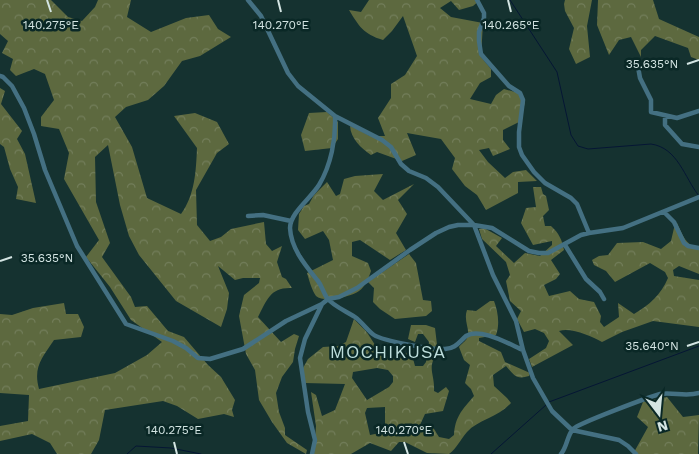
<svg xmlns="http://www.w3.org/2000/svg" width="699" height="454" font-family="'Work Sans',sans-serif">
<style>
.forest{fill:url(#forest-crowns);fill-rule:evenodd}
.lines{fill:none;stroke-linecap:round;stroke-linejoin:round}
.stream{stroke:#051634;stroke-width:1}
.minor{stroke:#447082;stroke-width:4.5}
.ticks{fill:none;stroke:#d4e5e3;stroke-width:2}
.labels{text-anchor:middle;stroke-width:5;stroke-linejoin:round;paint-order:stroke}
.quarter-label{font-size:18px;letter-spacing:1px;fill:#bcdddb;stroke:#0a2826}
.ticks-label{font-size:12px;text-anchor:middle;fill:#d4e5e3;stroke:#0a2826;stroke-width:5;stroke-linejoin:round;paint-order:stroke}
</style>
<defs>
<pattern id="forest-crowns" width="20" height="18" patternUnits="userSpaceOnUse" patternTransform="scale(1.25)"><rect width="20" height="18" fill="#5d693f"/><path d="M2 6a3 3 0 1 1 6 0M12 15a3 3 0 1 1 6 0" fill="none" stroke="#737e5b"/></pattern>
</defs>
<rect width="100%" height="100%" fill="#153230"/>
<path class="forest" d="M0,0h51l17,17 14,4 13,-14 3,-7h33l-4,17 24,15 35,-14 23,-3 9,14 13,8 -31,19 -18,5 -18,25 -16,14 -22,7 -11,10 17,30 15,51 34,16c14,-19 15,-43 16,-66l-23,-32 21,-3 22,9 12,22 -12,9 -21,37 1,35 13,16 11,-4 10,-8 33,-7 2,22 6,7 10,-5 -5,16 5,15 4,2 6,9c-22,-1 -25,12 -34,29l23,25 13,-8 5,2 -4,13 -2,13 -11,15 -6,16 3,19 6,16v7l22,15 -1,4 -19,-11 -15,-21 -13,-22 -4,-30 -9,-16 -7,-38 5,-21 15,-12 1,-5h-17l-8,2 -17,-14 11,27 -2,16 -6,18 -45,-26 -37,-46 -10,-19 -9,-31 -12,-60 -13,12 1,45 14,41 -8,14 29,40 4,10 12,-1 21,25 16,6 24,28 13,12 14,23 -3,10 2,7 -10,-3 -26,5 -21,-13 -14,-5 -58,9 -6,30 -8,14h-34l-7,-11 -18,-9 -32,7v-15l28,-5 1,-26 -29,-2v-79l12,1 21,-7 31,-5 2,11h12l6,13 -3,10 -27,3c-12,18 -21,27 -15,49l76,-16 32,-18 15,-13 -31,-22 -21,-33 -24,-30 13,-17 -35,-61 5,-26 -10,-24 -18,-3v-9l13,-17 -9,-26 -11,-5 -18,7 -6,-6 3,-11 -11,-6 6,-12 -8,-7z
M369,0h111l-7,6 -14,4 -8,-9 -11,7 11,9 32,6 -2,34 10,12v8l-11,6 -10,16 21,5 5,-9 8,-6 18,5 3,9 -6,19 -16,8v10l7,9 -17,7 -4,-8 -10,2 9,12 17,16 8,-6 13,-2 11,11 -19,1v11l-32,17 -9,-15 -12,-9 -13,-17 3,-11 -14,-19 -34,-6 9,22 -14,6 -25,-9 -6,3c-10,-7 -20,-16 -21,-29l5,2 15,8h15l-7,-18 13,-20v-14l14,-9 12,-19 -14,-40 -11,15 -9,9c-20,-6 -24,-14 -34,-30l12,2z
M565,0h27l-5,26 3,31 -14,7 -7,-15 5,-21 -9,-17 -1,-7z
M598,0h55l6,19 40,18v23l-8,-3 -3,-9 -33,-12 -14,14v7l-10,-20 -12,3 -10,15 -12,-30z
M0,88l5,3 -4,13 21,27 -5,8 8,15 11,49 -20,-4 2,-12 -8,-18 -6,-22 -4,-3z
M327,112l11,10v17l-6,9 -27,3 -4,-16 8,-22z
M383,174l-9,17 9,9 31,-16 -16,16 9,14 -11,19 10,17 -16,10 -30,-20 -8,2v14l16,7 3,8c-2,6 -6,16 -12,20 -8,6 -35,12 -43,5 -4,-5 -7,-16 -9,-23l26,-13 -4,-20 -6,-9 -18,8 -7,-9 1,-16 5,-8 5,-2 5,-9 13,-13 9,14 4,-2 4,-15 11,-3z
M533,187h8l2,7 3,2 3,14 -6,6 2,10h6c8,7 11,14 13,24l-13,10 9,14 -4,5 -12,6 5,11 21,-5 9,8 15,3 7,14 -1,6 4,5 15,-10 -1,-14 16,11c15,-9 27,-19 34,-36l-3,-6 -15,-9 -35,19 -9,-11 -12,-6 -2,-5 7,-4 9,-1 9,-12 26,-1 18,7 10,-8 3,-13 3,-5c6,13 8,21 22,26v25l-20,-8 -6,4 1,6 25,4v47l-46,-6 -31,11 -20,10c-11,-6 -31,-15 -43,-11l14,14 -41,22 -3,-8 17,-11 3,-7 -5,-8 -9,-4 -11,3 -7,-13 4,-8 -11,-10 -4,-20 4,-6 -4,-13 -24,-23 -3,-10 5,-1 18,10 -6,8 18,17 11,-10 15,3 12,-11v-4l-19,4 -12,-22 5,-15 10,-1z
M409,254l7,9 7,37 8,1 1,10 -6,5 -31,3 -15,-10 -7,-7 1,-14 -6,-6z
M490,301h4c4,10 6,24 2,34l-17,3v3l22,11 4,10 25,11 -1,3c-13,4 -15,-1 -23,-10l-13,9 1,11 13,12 4,5c-12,14 -33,17 -44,29 -7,8 -10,16 -18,22l-22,-1 -22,-11h-6l-8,9 -21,-8 -19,11h-37l2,-28 -5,-34 5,3 6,21 13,-6 10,-26 -40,-1 -2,-15 5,-9 15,-12 15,-1 8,-4 8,-23c4,5 10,9 14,15 7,10 11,21 25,24 7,1 12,-6 18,-7l4,15h8l3,-4 3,-20 -6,-8h-5l-3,8 -7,-3 3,-14h15l9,3 3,25c-12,14 -3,21 -4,38l4,2 8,-6 3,4 -6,20 -18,3 -5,11c15,3 11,-1 19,12l10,2 5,-4c1,-18 8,-25 20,-39l-3,-7 -6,-6 5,-18 -6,-5 -5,-13c2,-3 7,-6 8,-9 4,-8 -4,-17 0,-28l9,1zM377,368l11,2 5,6v6l-4,5 -22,13 -15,-22 1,-6zM385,407v25l-15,3 -5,-22 2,-5z
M667,397l16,20 16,-2 -1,39h-65l15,-27 -11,-10 6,-15z"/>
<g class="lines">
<path class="stream" d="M510,0l47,72 14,63 7,11 10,3 63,-5c27,4 33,33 48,52
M549,402l150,-56
M127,454l9,-8 35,2 30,6
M491,454l55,-49"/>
<path class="minor" d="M248,0l13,16 27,57 10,13 37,30 47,24 9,7 10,17 8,7 17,7 12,9 36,38 19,50 23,46 7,29 10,28 19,33 20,19 47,10 9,6 8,8
M477,0l7,13v5l-5,14v9l2,13 28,32 11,7 3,7 -4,32v15l3,8 12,17 11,11 26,15 6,6 12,29
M637,61l3,17 11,22v12l26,6 22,-7
M0,76l3,1 9,9 12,22 10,26 11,36 32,76 49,78 47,17 13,7 12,10 12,1 33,-10 43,-28 36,-17 6,-5 11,-2 18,-9 53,-38 26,-17 13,-6 9,-2h16l18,3 37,23 10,2h9l33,-18 8,-2 34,-5 76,-31
M335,116c1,23 -4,49 -16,69 -8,13 -29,28 -29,43 1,21 16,38 28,53 4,5 5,11 9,17 6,8 19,13 28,19 7,5 13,14 19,18 9,6 59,15 71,14 11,-1 13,-6 21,-13 14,-9 43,8 57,14
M665,116v9l17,19 17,3
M664,212l10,10 10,21 4,3 11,2
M248,216l15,-1 28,6
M565,245l21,34 14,13 4,7
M312,454l3,-14 -7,-28 -8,-54 5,-19 17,-35
M561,454c6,-7 6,-18 12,-25 6,-6 76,-32 87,-35 13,-2 26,3 39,-1"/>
</g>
<path class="ticks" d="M47,0l4,12M278,0l3,12M508,0l3,12M687,64l12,-4M0,261l12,-4M687,346l12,-4M174,442l3,12M404,442l4,12"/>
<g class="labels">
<g class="quarter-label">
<text x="388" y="358">MOCHIKUSA</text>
</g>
</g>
<g class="ticks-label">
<text x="51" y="29">140.275°E</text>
<text x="281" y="29">140.270°E</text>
<text x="511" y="29">140.265°E</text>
<text x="652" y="68">35.635°N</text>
<text x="47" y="262">35.635°N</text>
<text x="652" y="350">35.640°N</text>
<text x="174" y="434">140.275°E</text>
<text x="404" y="434">140.270°E</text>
</g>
<g transform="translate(659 414) rotate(164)" stroke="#0a2826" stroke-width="4" paint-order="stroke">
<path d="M0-4L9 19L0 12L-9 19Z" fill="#d4e5e3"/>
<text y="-8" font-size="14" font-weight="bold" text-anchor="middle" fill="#d4e5e3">N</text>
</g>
</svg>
